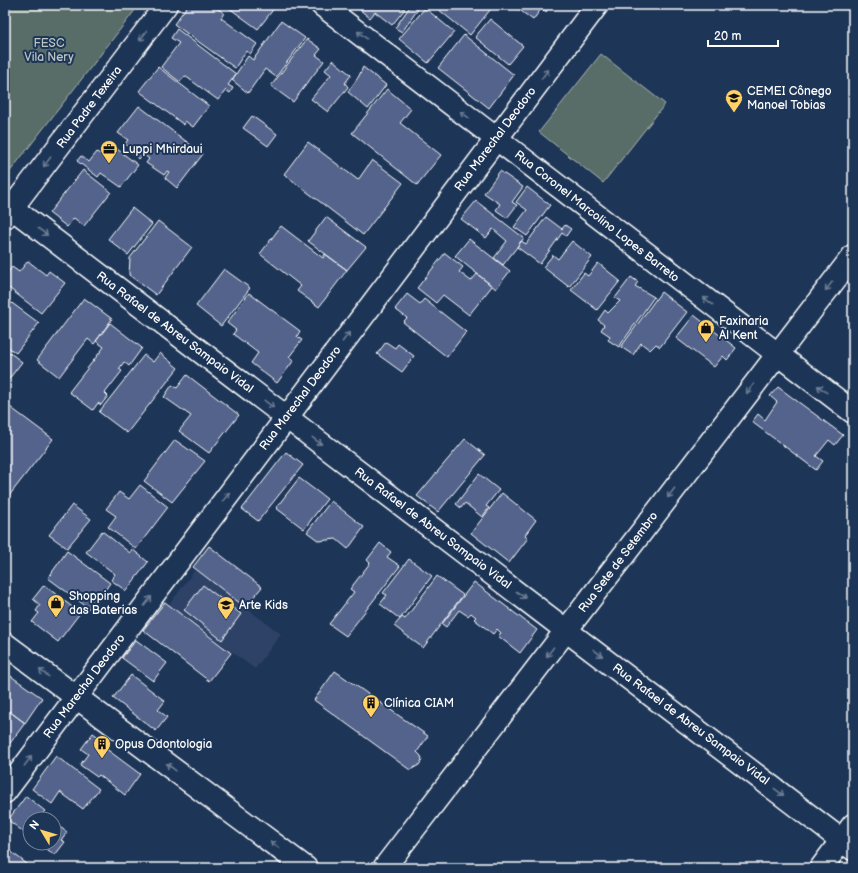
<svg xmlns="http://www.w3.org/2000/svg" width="858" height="873" font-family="'Balsamiq Sans',sans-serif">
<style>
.built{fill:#2d4367}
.green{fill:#596d68;stroke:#acb6b4}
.building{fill:#52648b;stroke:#fff}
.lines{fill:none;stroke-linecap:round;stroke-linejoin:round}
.minor-casing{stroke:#fff;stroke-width:25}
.tertiary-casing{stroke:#fff;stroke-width:25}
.secondary-casing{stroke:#fff;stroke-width:25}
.minor{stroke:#1d3557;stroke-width:22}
.tertiary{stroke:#1d3557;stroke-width:22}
.secondary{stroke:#1d3557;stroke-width:22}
.oneway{stroke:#6c7c92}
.labels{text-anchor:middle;stroke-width:4;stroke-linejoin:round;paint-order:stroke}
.park-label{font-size:12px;fill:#bdc5c3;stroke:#1d3557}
.poi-label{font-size:12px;fill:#fff;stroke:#1d3557;text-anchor:start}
.street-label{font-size:12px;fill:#fff;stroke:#1d3557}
</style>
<rect width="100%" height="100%" fill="#1d3557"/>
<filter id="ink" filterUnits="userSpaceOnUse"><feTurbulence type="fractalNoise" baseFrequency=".025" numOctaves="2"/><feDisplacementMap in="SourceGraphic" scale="8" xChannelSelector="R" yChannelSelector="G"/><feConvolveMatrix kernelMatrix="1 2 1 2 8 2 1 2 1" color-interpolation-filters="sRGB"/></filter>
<g filter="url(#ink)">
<path class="built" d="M195,570l86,64 -26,35 -86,-64z"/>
<path class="green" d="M5,5h134l-134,173z
M601,54l64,50 -62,79 -64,-51z"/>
<path class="building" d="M188,5h25l11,8 -3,5 36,26 -7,10 -4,-3 -11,17 -61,-44z
M225,5h48l2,2 -17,22z
M354,5h49l-2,2 4,2 -13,16 -17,-13 -5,6z
M411,5h10l-19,27 -7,-4z
M433,5h61l-24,30z
M513,5h37l-4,7 -5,-3 -8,11z
M425,8l29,24 -26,31 -29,-24z
M490,19l33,27 -15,18 -33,-27z
M281,21l24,17 -29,39 -11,-8 -17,24 -16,-13 16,-24 5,4z
M177,29l59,45 -8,11 5,3 -3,5 -4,-3 -8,10 -33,-24 -5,6 -19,-15 18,-24 -8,-5z
M464,35l50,40 -25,33 -51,-40z
M307,39l14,10 -5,6 8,6 -31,41 -22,-16z
M333,60l18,15 -6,8 3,4 -20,25 -17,-13 20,-24 -6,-5z
M158,67l51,39 -16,21 -8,-6 -1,4 -45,-34z
M363,67l23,18 -18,24 -20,-17 11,-16z
M387,89l24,20 -11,14 41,32 -24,30 -65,-52z
M139,106l64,48 -26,34 -12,-10 4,-6 -2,-1 -3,4 -18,-12 3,-4 -6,-5 -4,5 -9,-8 3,-5 -4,1 -4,-3 3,-4 -10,-7z
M252,116l25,18 -9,12 -25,-18z
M308,142l50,38 14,-20 31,23 -40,52 -79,-61z
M109,143l29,22 -17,22 -20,-14 -3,4 -21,-16 4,-5 8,6 8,-10 3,2z
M83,170l28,22 -27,34 -10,-8 -7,9 -18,-14z
M500,171l23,16 -11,15 5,3 -10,13 -11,-8 4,-6 -16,-11z
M527,187l23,18 -23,31 -13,-9 13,-17 -11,-8z
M476,201l48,37 -21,27 -9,-7 13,-17 -14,-12 -7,9 -25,-19z
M132,208l20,16 -24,31 -20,-16z
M326,217l40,30 -19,23 -39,-29z
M546,217l16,12 3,-4 6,4 -5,7 -4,-3 -22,31 -23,-17 4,-6 5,3z
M158,221l34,26 -36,48 -27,-20 1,-17z
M281,226l42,32 2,-4 22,16 -28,37 -22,-16 4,-5 -41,-32z
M469,239l41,32 -14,18 -41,-33z
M572,241l20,16 -23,30 -26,-20 10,-12 5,4z
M445,253l18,14 -4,5 12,9 6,-7 15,12 -23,29 -26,-20 -7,8 -19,-15z
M28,261l18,14 3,-4 16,12 -24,30 -36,-28v-9l7,-9 7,5z
M598,263l22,18 -23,29 -26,-20 13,-17 4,3z
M224,269l26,19 -29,38 -25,-20z
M631,277l7,5 -3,4 19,11 -35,50 -11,-7 2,-4 -9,-6 3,-5 -6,-5 7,-10 3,3 12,-12 -5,-3z
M661,292l26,20 -27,35 -4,-3 -6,6 -9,-7 -8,12 -12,-8z
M249,293l51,38 -3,6 5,3 -13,17 5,3 -17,23 -26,-20 7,-10 -25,-19 3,-4 -9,-7z
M407,294l13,10 4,-5 42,33 -19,25 -44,-35 4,-4 -12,-9z
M5,298l34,25 -23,30 -11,-8z
M84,298l28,21 -18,25 -6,-5 -29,38 -22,-17z
M694,315l42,33 -9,12 -4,-4 -9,11 -38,-29z
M110,323l32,25 -13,18 -5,-4 -5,7 3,2 -17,22 3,3 -7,9 -3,-2 -5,7 -24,-18 35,-45 -8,-6z
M386,342l9,6 3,-4 16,12 -12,16 -25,-18z
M5,349l17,13 -17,22z
M160,353l18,15 -51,65 -28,-21 45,-57 9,7z
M187,375l52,40 -30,38 -30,-22 12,-15 -27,-19 8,-12 5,3z
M778,387l65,48 -8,10 -6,-5 -13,16 7,5 -7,9 -64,-48 6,-8 7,6 12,-18 -7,-6z
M6,404l47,35 -48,62v-96z
M465,439l20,16 -47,57 -21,-16z
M175,440l30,21 -33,41 -28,-21z
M286,452l17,13 -45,56 -16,-12z
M479,474l20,16 -13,16 3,2 -7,9 -17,-14 -4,5 -5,-4z
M299,478l28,21 -23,30 -28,-21z
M140,485l28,22 -32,42 -28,-22 8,-11 -10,-7 13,-17 10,7z
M502,493l34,27 -11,15 3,3 -19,25 -38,-30z
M331,501l33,26 -16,22 -12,-10 -17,2 -12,-9z
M72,505l19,14 -24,29 -18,-13z
M102,531l28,22 2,-4 16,13 -22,29 -15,-11 4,-6 -29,-22z
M380,543l11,9 -4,5 13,9 -54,70 -17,-12 25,-32 -4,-3 20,-26 -3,-3z
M209,546l53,41 -17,20 -52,-40z
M67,551l43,32 -19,27 -43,-32z
M409,559l23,17 -32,43 -20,-15 7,-9 -4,-2z
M437,576l26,19 -40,53 -29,-22 8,-9 3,2z
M474,582l63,48 -17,23 -22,-17 3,-3 -4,-4 -4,5 -19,-15 2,-2 -5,-4 -3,3 -9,-6 -13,17 -4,-3z
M44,585l36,28 -22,29 -26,-20 7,-9 -3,-2 4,-6 -7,-6z
M203,585l38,29 -19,26 -38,-30z
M165,602l66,51 -22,28 -66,-51z
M136,640l31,23 -14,18 -31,-23z
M335,671l93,65 -11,16 4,4 1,4 -3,5 -9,5 -96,-70z
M5,672l37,26 -17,25 -20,-15z
M131,675l34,26 -7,9 9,7 -11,14 -43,-33z
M5,708l20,15 -20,27z
M93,733l15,11 -3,4 35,26 -15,21 -26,-20 -2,2 -17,-12 8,-11 -7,-5z
M56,756l43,33 -16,20 -23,-17 -8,12 -20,-15z
M26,796l19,15 -3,3 7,5h-19v18l-22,-17z
M54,823l13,9 -6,8 4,2 -10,13 -17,-12h16z
M5,847l27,21h-27z"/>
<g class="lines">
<defs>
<path id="minor" d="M322,5l531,407
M12,208l841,641
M5,644l301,224"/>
<path id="tertiary" d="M384,868l469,-612
M821,868l32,-43"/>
<path id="secondary" d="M5,217l161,-212
M5,792l592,-787"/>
</defs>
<use href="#minor" class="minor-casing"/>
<use href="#tertiary" class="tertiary-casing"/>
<use href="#secondary" class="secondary-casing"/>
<use href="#minor" class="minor"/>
<use href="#tertiary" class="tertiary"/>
<use href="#secondary" class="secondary"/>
</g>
<defs><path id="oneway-shaft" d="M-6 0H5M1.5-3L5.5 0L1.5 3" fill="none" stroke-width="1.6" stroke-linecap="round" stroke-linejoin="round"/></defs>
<g class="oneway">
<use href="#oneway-shaft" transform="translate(362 35) rotate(-142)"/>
<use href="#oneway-shaft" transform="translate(143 36) rotate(127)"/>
<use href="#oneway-shaft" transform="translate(545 74) rotate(-53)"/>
<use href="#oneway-shaft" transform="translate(465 115) rotate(-143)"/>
<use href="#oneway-shaft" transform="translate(47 162) rotate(127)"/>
<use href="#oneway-shaft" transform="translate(43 232) rotate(37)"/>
<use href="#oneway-shaft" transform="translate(829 286) rotate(128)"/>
<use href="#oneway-shaft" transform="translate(708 301) rotate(-142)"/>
<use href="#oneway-shaft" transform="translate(346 337) rotate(-53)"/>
<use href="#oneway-shaft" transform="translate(750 389) rotate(127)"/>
<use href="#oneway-shaft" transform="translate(822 389) rotate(-143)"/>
<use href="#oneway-shaft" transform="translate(269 404) rotate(38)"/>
<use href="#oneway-shaft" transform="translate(317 441) rotate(37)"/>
<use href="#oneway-shaft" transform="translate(671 493) rotate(127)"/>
<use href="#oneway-shaft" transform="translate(226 497) rotate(-53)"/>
<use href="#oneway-shaft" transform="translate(521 595) rotate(37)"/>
<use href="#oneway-shaft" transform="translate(148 601) rotate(-53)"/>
<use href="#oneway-shaft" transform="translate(550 652) rotate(127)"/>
<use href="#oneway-shaft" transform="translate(598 653) rotate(37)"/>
<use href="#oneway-shaft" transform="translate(44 673) rotate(-143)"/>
<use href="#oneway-shaft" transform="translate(28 761) rotate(-53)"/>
<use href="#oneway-shaft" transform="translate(171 767) rotate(-143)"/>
<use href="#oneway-shaft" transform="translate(779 792) rotate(37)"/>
<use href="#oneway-shaft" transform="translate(275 845) rotate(-143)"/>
</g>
</g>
<defs>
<symbol id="school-pin" viewBox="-11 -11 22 30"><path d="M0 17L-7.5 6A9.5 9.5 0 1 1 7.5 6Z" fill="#ffd166" stroke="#1d3557"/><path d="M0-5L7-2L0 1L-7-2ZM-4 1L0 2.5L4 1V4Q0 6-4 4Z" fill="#111"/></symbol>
<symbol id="office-pin" viewBox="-11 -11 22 30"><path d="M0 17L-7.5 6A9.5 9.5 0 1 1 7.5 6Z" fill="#ffd166" stroke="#1d3557"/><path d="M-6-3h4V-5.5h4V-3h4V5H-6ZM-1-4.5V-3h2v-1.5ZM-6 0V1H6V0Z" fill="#111"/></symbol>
<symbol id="shop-pin" viewBox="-11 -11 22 30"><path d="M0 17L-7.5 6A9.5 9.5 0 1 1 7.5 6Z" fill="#ffd166" stroke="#1d3557"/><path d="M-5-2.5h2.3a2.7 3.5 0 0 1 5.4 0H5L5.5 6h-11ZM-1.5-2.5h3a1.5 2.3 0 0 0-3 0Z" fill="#111"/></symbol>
<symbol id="building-pin" viewBox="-11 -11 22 30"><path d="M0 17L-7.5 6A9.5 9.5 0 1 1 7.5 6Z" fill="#ffd166" stroke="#1d3557"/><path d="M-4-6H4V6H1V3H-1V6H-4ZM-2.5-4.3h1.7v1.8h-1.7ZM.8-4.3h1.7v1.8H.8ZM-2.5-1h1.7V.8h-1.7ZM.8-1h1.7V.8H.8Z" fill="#111"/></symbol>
</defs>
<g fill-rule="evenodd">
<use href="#school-pin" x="724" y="88" width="20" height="27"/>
<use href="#office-pin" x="99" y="139" width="20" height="27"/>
<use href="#shop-pin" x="696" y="318" width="20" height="27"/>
<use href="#shop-pin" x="46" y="593" width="20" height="27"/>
<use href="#school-pin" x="216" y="595" width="20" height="27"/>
<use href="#building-pin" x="361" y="693" width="20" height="27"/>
<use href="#building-pin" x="92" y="734" width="20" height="27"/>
</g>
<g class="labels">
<g class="park-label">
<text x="49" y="47">FESC<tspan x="49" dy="14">Vila Nery</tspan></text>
</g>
<g class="poi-label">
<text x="747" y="95">CEMEI Cônego<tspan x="747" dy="14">Manoel Tobias</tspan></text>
<text x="122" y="153">Luppi Mhirdaui</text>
<text x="719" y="325">Faxinaria<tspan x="719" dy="14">Al Kent</tspan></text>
<text x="69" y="600">Shopping<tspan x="69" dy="14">das Baterias</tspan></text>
<text x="239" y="609">Arte Kids</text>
<text x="384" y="707">Clínica CIAM</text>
<text x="115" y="748">Opus Odontologia</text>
</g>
<g class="street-label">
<text transform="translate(89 107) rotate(-53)" y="4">Rua Padre Texeira</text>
<text transform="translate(495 139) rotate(-53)" y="4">Rua Marechal Deodoro</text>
<text transform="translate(597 216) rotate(38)" y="4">Rua Coronel Marcolino Lopes Barreto</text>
<text transform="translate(175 332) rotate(37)" y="4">Rua Rafael de Abreu Sampaio Vidal</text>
<text transform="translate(300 398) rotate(-53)" y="4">Rua Marechal Deodoro</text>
<text transform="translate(433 528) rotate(37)" y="4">Rua Rafael de Abreu Sampaio Vidal</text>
<text transform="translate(618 562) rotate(-53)" y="4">Rua Sete de Setembro</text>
<text transform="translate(84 686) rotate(-53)" y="4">Rua Marechal Deodoro</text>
<text transform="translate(691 724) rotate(37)" y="4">Rua Rafael de Abreu Sampaio Vidal</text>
</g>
</g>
<rect width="858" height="873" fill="none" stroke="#1d3557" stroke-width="20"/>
<rect x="10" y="10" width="838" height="853" fill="none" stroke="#fff" stroke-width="1.5" filter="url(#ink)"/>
<g transform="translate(42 831) rotate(308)"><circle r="19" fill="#1d3557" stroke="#77869a"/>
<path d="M0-3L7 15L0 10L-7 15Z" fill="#ffd166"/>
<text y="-6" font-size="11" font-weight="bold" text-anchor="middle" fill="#ffffff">N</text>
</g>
<path d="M708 40v6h70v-6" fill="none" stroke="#ffffff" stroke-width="2"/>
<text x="714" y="40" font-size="12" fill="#ffffff" stroke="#1d3557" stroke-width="3" paint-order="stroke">20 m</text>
</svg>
